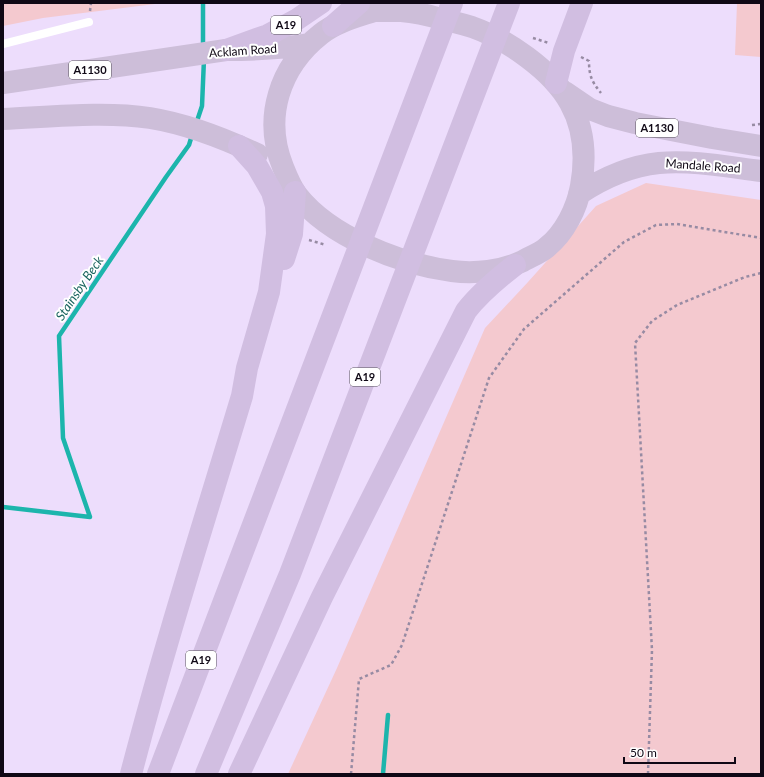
<svg xmlns="http://www.w3.org/2000/svg" width="764" height="777" font-family="Lato,sans-serif">
<style>
.green{fill:#f4c9cf}
.lines{fill:none;stroke-linecap:round;stroke-linejoin:round}
.stream{stroke:#1cb5ac;stroke-width:4.5}
.path{stroke:#978ba3;stroke-width:2.5;stroke-dasharray:3 3;stroke-linecap:butt}
.service{stroke:#fff;stroke-width:8}
.primary{stroke:#cdbed9;stroke-width:22}
.trunk{stroke:#d1bee1;stroke-width:22}
.labels{text-anchor:middle;stroke-width:4;stroke-linejoin:round;paint-order:stroke}
.shield{fill:#fff;stroke:#57525b;stroke-width:1}
.shield-label{font-size:11px;font-weight:bold;fill:#0f0815}
.street-label{font-size:12px;fill:#0f0815;stroke:#fff}
.water-label{font-size:13px;font-style:italic;fill:#1a645f;stroke:#fff}
</style>
<rect width="100%" height="100%" fill="#edddfc"/>
<path class="green" d="M3,3h160l-120,15 -40,8z
M737,3h24v54l-26,-2z
M646,183l115,17v574h-473l49,-106 148,-340 43,-46 68,-76z"/>
<g class="lines">
<path class="stream" d="M203,3v44
M196,124l6,-18 2,-47
M3,507l87,10 -27,-79 -4,-102 107,-159 23,-32 3,-10
M383,774l5,-59"/>
<path class="path" d="M90,11l1,-8
M533,38l16,5
M581,57l8,4c0,15 3,21 12,32
M752,125l9,-1
M309,240l17,5
M351,774l8,-95 32,-14 11,-20 87,-267 35,-49 100,-87 32,-17 21,-1 84,14
M648,774l4,-124 -17,-307 17,-22 25,-16 68,-28 16,-4"/>
<path class="service" d="M3,44l86,-22"/>
<path class="primary" d="M374,11c9,0 18,0 27,0 14,1 27,4 40,8 10,2 21,5 31,8 34,12 80,43 98,76 14,25 16,55 11,83 -4,22 -16,47 -35,62 -6,5 -16,9 -23,13 -21,10 -48,13 -71,10 -52,-7 -122,-34 -155,-76 -6,-8 -10,-18 -14,-28 -20,-49 -4,-100 38,-133 15,-12 35,-17 53,-23z
M3,83l223,-33c28,0 56,-1 83,-6
M565,92l25,17 18,7 27,7 77,15 49,8
M3,119c47,-2 101,-8 147,-1 37,6 73,20 107,36
M579,194c24,-16 51,-28 80,-31 34,-3 69,4 102,8"/>
<path class="trunk" d="M333,26l26,-23
M226,50l42,-15 28,-15 25,-17
M556,83l8,-32 18,-48
M284,259l8,-25 3,-42
M131,774c33,-127 73,-252 111,-378l5,-28 22,-76 8,-58 -1,-28 -4,-14 -15,-26 -18,-20
M158,774l294,-771
M206,774l84,-200 219,-571
M239,774l83,-177 144,-286c14,-18 31,-32 49,-46"/>
</g>
<g class="labels">
<g class="shield">
<rect x="271" y="16" width="30" height="18" rx="3"/>
<rect x="69" y="61" width="42" height="18" rx="3"/>
<rect x="636" y="119" width="42" height="18" rx="3"/>
<rect x="350" y="368" width="30" height="18" rx="3"/>
<rect x="186" y="651" width="30" height="18" rx="3"/>
</g>
<g class="shield-label">
<text x="286" y="29">A19</text>
<text x="90" y="74">A1130</text>
<text x="657" y="132">A1130</text>
<text x="365" y="381">A19</text>
<text x="201" y="664">A19</text>
</g>
<g class="street-label">
<text transform="translate(243 51) rotate(-4)" y="4">Acklam Road</text>
<text transform="translate(703 166) rotate(4)" y="4">Mandale Road</text>
</g>
<g class="water-label">
<text transform="translate(79 288) rotate(-56)" y="5">Stainsby Beck</text>
</g>
</g>
<rect width="764" height="777" fill="none" stroke="#0f0815" stroke-width="8"/>
<path d="M624 757v6h111v-6" fill="none" stroke="#0f0815" stroke-width="2"/>
<text x="630" y="757" font-size="12" fill="#0f0815" stroke="#ffffff" stroke-width="3" paint-order="stroke">50 m</text>
</svg>
